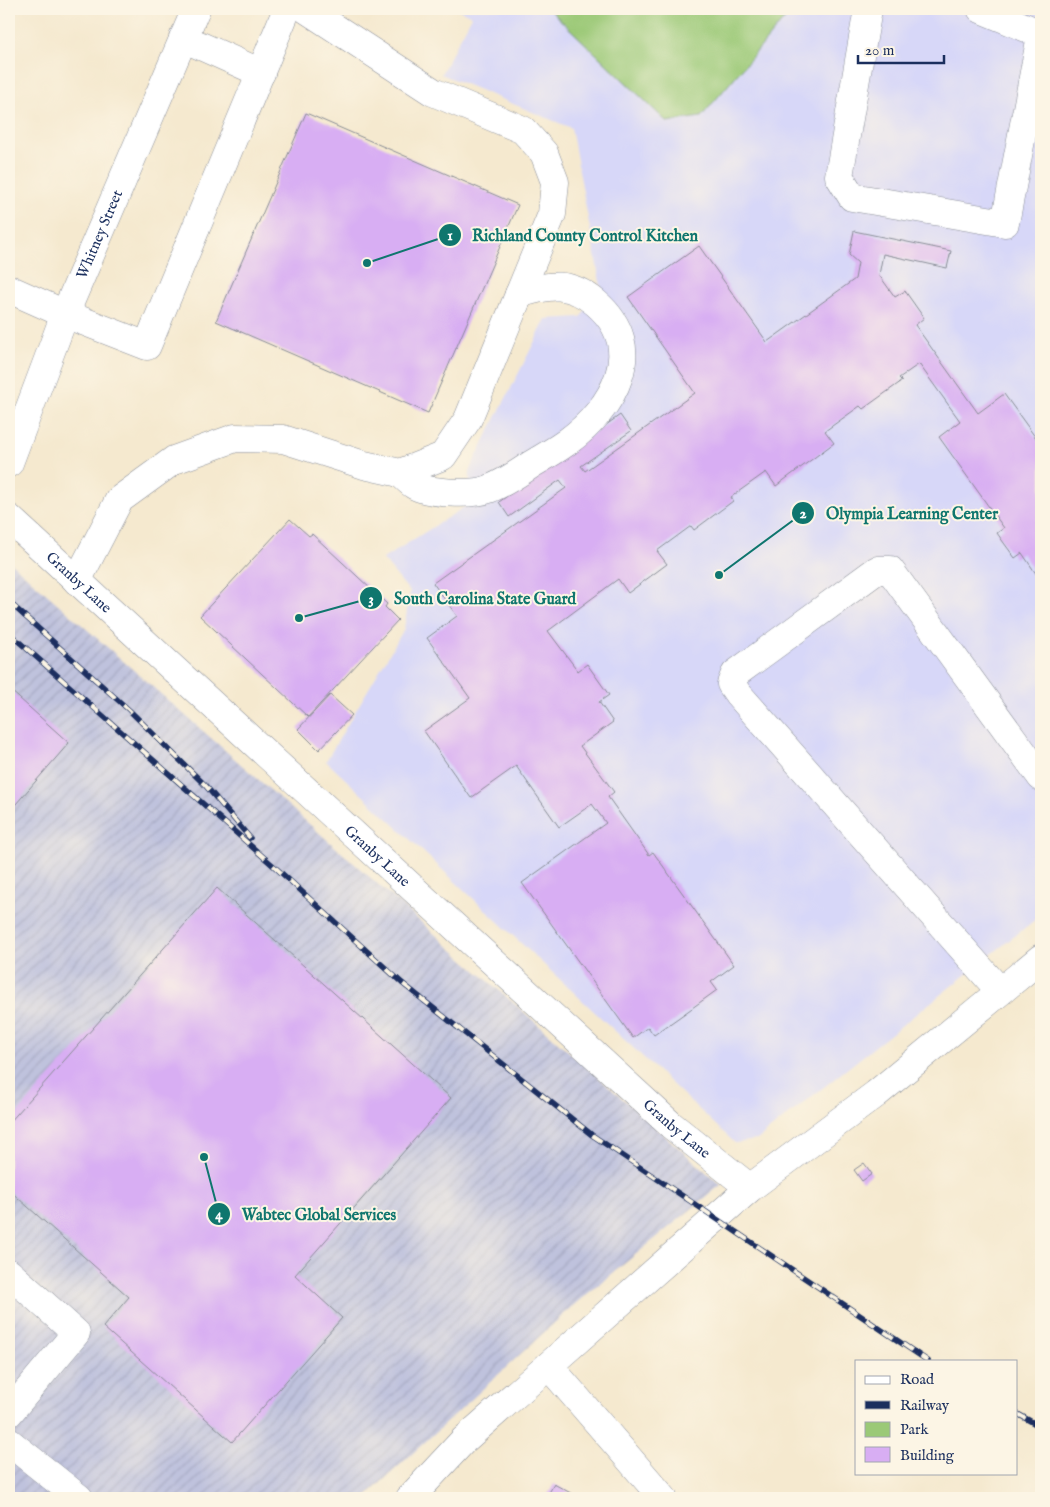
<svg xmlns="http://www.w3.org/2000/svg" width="1050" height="1507" font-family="'IM FELL English',serif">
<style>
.built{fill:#d7d7f8}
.industrial{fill:url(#industrial-furrows)}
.park{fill:#9bc977;stroke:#5b7c6a}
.building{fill:#d8aef3}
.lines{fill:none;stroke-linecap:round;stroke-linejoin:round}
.minor-casing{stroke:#888c96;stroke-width:29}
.major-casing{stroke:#888c96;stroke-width:29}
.minor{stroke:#fff;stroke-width:28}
.major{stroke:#fff;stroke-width:28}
.rail-casing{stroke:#1b2f5e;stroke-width:5.5}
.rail{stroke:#fcf5e5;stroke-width:4;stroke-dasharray:11;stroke-linecap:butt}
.labels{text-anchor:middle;stroke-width:4;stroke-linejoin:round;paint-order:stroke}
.street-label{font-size:15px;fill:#1b2f5e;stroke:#fcf5e5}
.leader{fill:none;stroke:#0f766e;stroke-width:2}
.callout-dot{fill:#0f766e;stroke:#fcf5e5;stroke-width:2}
.mark-label{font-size:15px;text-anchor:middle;font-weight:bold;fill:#fff}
.callout-label{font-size:16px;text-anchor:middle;font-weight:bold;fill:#0f766e;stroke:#fcf5e5;stroke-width:4;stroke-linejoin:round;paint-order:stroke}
</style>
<defs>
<pattern id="industrial-furrows" width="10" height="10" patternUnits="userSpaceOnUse" patternTransform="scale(1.25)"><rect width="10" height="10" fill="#bfc2dd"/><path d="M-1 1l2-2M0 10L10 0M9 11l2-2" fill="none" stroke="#a4a7c0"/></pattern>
</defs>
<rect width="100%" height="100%" fill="#fcf5e5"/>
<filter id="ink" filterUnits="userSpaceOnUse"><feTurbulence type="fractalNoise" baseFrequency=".02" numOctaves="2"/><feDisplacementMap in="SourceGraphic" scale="10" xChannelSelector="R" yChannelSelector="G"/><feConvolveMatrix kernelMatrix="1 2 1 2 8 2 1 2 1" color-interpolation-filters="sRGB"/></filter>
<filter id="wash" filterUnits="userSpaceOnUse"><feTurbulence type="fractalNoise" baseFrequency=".0096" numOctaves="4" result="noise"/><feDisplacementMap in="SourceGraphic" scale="20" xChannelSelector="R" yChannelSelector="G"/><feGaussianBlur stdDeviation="1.12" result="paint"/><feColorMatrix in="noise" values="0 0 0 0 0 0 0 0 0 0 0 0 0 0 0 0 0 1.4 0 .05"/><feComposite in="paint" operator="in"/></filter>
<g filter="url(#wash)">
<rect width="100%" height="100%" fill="#f5e9cf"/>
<path class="built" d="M457,9h584v906l-284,225 -22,3 -409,-382 78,-132 6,-37 -27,-33 86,-55 1,-35 76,-150 35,-2 20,-30 -30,-159 -130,-54 31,-58z"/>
<path class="industrial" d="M9,561l712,624 -146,119 -211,194h-355z"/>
<path class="park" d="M549,9h244l-92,108 -34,5z"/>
<g id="blocks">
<path class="building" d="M306,113l212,92 -90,208 -212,-92z
M854,231l97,20 -4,17 -64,-14 -4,21 16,22 10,-6 19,27 -9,7 63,88 26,-19 37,51v136l-19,-28 -7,5 -11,-15 -7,-10 7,-5 -65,-91 21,-16 -41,-57 -20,14 3,3 -39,28 -3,-3 -35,25 9,12 -58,43 -10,-14 -35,25 2,4 -39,29 -3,-4 -34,25 10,13 -39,29 -10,-14 -70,52 30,40 9,-7 22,31 -10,7 14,20 -33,24 34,46 -6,5 41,58 4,-3 81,113 -23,17 6,8 -29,21 -34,24 -6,-8 -15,11 -111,-155 84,-60 -14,-19 -33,23 -43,-61 -45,32 -47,-67 46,-33 -43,-60 30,-22 -24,-33 133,-95 -6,-8 -51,37 -10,-15 121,-87 11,16 -50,35 4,5 110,-78 -67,-96 71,-51 68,96 88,-63 3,-16 -9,-8z
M290,519l19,17 3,-2 75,70 -2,3 13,13 -90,97 -108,-101z
M9,689l60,54 -60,69z
M330,695l22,20 -33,35 -21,-21z
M217,888l234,210 -156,177 47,43 -110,124 -129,-115 26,-30 -120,-107v-67z
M864,1163l8,11 -10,7 -8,-11z
M554,1484l26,14h-34z"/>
</g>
</g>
<g filter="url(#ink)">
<use href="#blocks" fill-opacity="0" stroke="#888c96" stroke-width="1"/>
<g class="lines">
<defs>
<g id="minor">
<path d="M868,9l-29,167 13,21 153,26 36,-187"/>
<path d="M981,9l60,25"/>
<path d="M183,38l78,35"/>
<path d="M9,289l56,25 82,32 140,-337"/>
<path id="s1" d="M9,463l56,-149 131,-305"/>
<path d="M400,473c5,4 9,9 14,12 16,9 59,10 75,4 15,-6 30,-16 43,-25 12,-7 24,-14 35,-22 46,-33 82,-94 29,-139 -26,-22 -47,-19 -77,-9"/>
<path id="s2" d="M9,518l662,607 79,63"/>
<path d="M77,581l42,-81 55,-40 61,-22 48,1 81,26 36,8 43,-17 25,-37 84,-205 3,-32 -11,-29 -21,-23 -90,-38 -127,-83"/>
<path d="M1000,991l-262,-297 -7,-10 4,-10 142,-104h13l151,207"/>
<path d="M9,1273l67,60 -67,80"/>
<path d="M549,1366l114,132"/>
<path d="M9,1442l70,56"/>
</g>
<path id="major" d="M410,1498l54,-58 286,-252 126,-94 165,-136"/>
</defs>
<use href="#minor" class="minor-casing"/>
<use href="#major" class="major-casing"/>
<use href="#minor" class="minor"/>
<use href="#major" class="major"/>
<defs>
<path id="rail" d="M9,602l120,108 76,75 45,53
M9,633l267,235 126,115 190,152 336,226
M1016,1413l25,14"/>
</defs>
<use href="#rail" class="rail-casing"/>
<use href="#rail" class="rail"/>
</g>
</g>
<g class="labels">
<g class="street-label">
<text dy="5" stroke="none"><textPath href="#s1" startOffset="246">Whitney Street</textPath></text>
<text dy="5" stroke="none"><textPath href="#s2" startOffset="95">Granby Lane</textPath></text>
<text dy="5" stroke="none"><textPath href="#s2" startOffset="500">Granby Lane</textPath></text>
<text dy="5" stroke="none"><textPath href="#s2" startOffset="905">Granby Lane</textPath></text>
</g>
</g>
<path class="leader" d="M367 263L450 235M719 575L803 513M299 618L371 598M204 1157L219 1214"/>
<g class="callout-dot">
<circle cx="367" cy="263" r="5"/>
<circle cx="719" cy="575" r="5"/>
<circle cx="299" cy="618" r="5"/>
<circle cx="204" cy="1157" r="5"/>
<circle cx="450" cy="235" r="12"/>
<circle cx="803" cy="513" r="12"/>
<circle cx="371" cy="598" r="12"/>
<circle cx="219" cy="1214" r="12"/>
</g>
<g class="mark-label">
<text x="450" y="240">1</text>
<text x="803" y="518">2</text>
<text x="371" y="604">3</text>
<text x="219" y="1219">4</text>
</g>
<g class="callout-label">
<text x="585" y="241">Richland County Control Kitchen</text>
<text x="912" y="519">Olympia Learning Center</text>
<text x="485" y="604">South Carolina State Guard</text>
<text x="319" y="1220">Wabtec Global Services</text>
</g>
<rect width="1050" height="1507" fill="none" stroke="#fcf5e5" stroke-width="30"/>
<rect x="855" y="1360" width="162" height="115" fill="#fcf5e5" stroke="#a2a6af"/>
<rect x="865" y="1376" width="25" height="8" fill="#ffffff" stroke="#a2a6af"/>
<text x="900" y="1384" font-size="15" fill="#1b2f5e">Road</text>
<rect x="865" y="1401" width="25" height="8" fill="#1b2f5e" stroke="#a2a6af"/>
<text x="900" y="1410" font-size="15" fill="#1b2f5e">Railway</text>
<rect x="865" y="1422" width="25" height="15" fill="#9bc977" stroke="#a2a6af"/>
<text x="900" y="1434" font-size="15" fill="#1b2f5e">Park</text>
<rect x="865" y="1447" width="25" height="15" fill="#d8aef3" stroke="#a2a6af"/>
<text x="900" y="1460" font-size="15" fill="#1b2f5e">Building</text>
<path d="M858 55v8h86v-8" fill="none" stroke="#1b2f5e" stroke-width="2.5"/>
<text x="865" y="55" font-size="15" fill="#1b2f5e" stroke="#fcf5e5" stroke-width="4" paint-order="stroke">20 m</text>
</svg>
